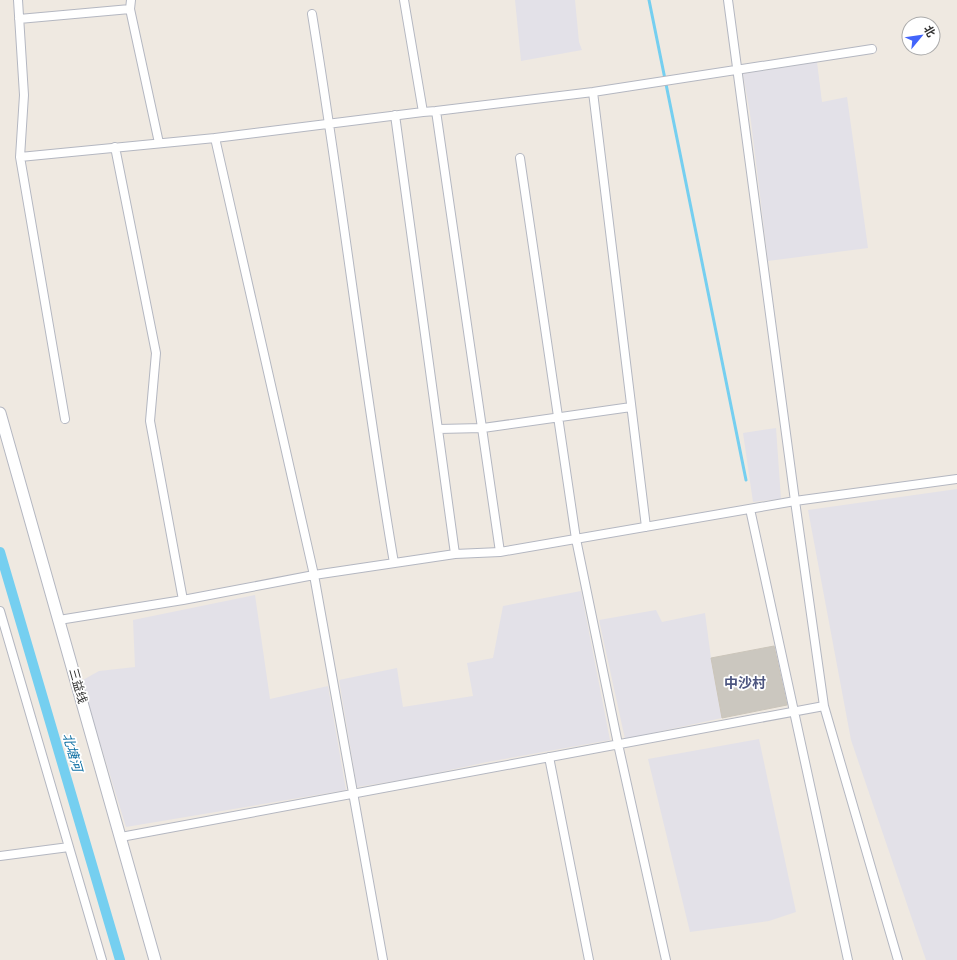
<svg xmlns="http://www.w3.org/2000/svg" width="957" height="960" font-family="'Nunito Sans','Noto Sans SC',sans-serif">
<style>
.industrial{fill:#e3e1e8}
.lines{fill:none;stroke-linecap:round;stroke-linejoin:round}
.stream{stroke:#75cff0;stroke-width:3}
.canal{stroke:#75cff0;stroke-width:10}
.building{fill:#cbc7bf;stroke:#cbc5ba}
.street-casing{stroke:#b4b7c1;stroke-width:10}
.secondary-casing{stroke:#b4b7c1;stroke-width:13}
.street{stroke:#fff;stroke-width:8}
.secondary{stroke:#fff;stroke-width:11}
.labels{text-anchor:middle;stroke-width:3.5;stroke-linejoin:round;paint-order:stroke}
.street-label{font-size:12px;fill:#2e2e2e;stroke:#fff}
.water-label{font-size:13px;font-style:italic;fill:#0d6fa3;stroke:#fff}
.quarter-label{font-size:14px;font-weight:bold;fill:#4d5680;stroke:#fff}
</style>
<rect width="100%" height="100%" fill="#efe9e1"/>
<path class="industrial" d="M515,0h60l4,42 3,8 -61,11z
M817,62l5,40 25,-5 21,151 -100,13 -18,-147 -7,-40z
M776,428l5,71 -28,3 -10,-69z
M957,489v471h-31l-75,-220 -43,-230z
M581,591l29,149 -123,22 -74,16 -56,9 -18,-107 58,-12 6,39 70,-11 -6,-33 26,-5 10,-52z
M255,595l15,104 58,-13 18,104 -220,37 -45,-146 18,-10 36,-4 -2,-47z
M656,610l6,12 43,-9 6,45 11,60 -97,21 -26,-119z
M759,739l37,173 -27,9 -79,11 -42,-173z"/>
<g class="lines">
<path class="stream" d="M649,0l97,480"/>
<path class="canal" d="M0,552l120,408"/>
</g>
<path class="building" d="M774,646l13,59 -65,13 -11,-60z"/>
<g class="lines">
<defs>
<path id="street" d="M18,0l6,95 -4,62 45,262
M131,0l-1,9 29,134
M312,14c30,183 51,367 82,549
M19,19l111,-10
M593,92l53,435
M436,111l157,-19 279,-43
M423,112l13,-1 64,441
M395,115l60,439
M215,138l99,437 69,385
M115,147l41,206 -6,68 33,179
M20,157l195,-19 208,-26 -19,-112
M520,158l56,381 42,205 48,216
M438,429l45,-1 148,-21
M750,509l98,451
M0,611l102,349
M59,620l124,-20 131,-25 141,-21 45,-2 295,-51 162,-22
M824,706l74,254
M549,757l40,203
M121,837l703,-131 -29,-205 -67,-501
M0,856l69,-9"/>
<path id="secondary" d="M0,413l155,547"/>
</defs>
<use href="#street" class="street-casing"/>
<use href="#secondary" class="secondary-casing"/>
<use href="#street" class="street"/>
<use href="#secondary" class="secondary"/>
</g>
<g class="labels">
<g class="street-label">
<text transform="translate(78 686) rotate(74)" y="4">三益线</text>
</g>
<g class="water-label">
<text transform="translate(73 752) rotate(74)" y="5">北塘河</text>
</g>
<g class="quarter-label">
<text x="745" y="688">中沙村</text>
</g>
</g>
<g transform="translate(921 36) rotate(61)"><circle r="19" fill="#ffffff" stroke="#ababab"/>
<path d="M0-3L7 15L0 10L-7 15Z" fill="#4264fb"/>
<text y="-6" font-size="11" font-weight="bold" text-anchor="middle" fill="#2e2e2e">北</text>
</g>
</svg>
